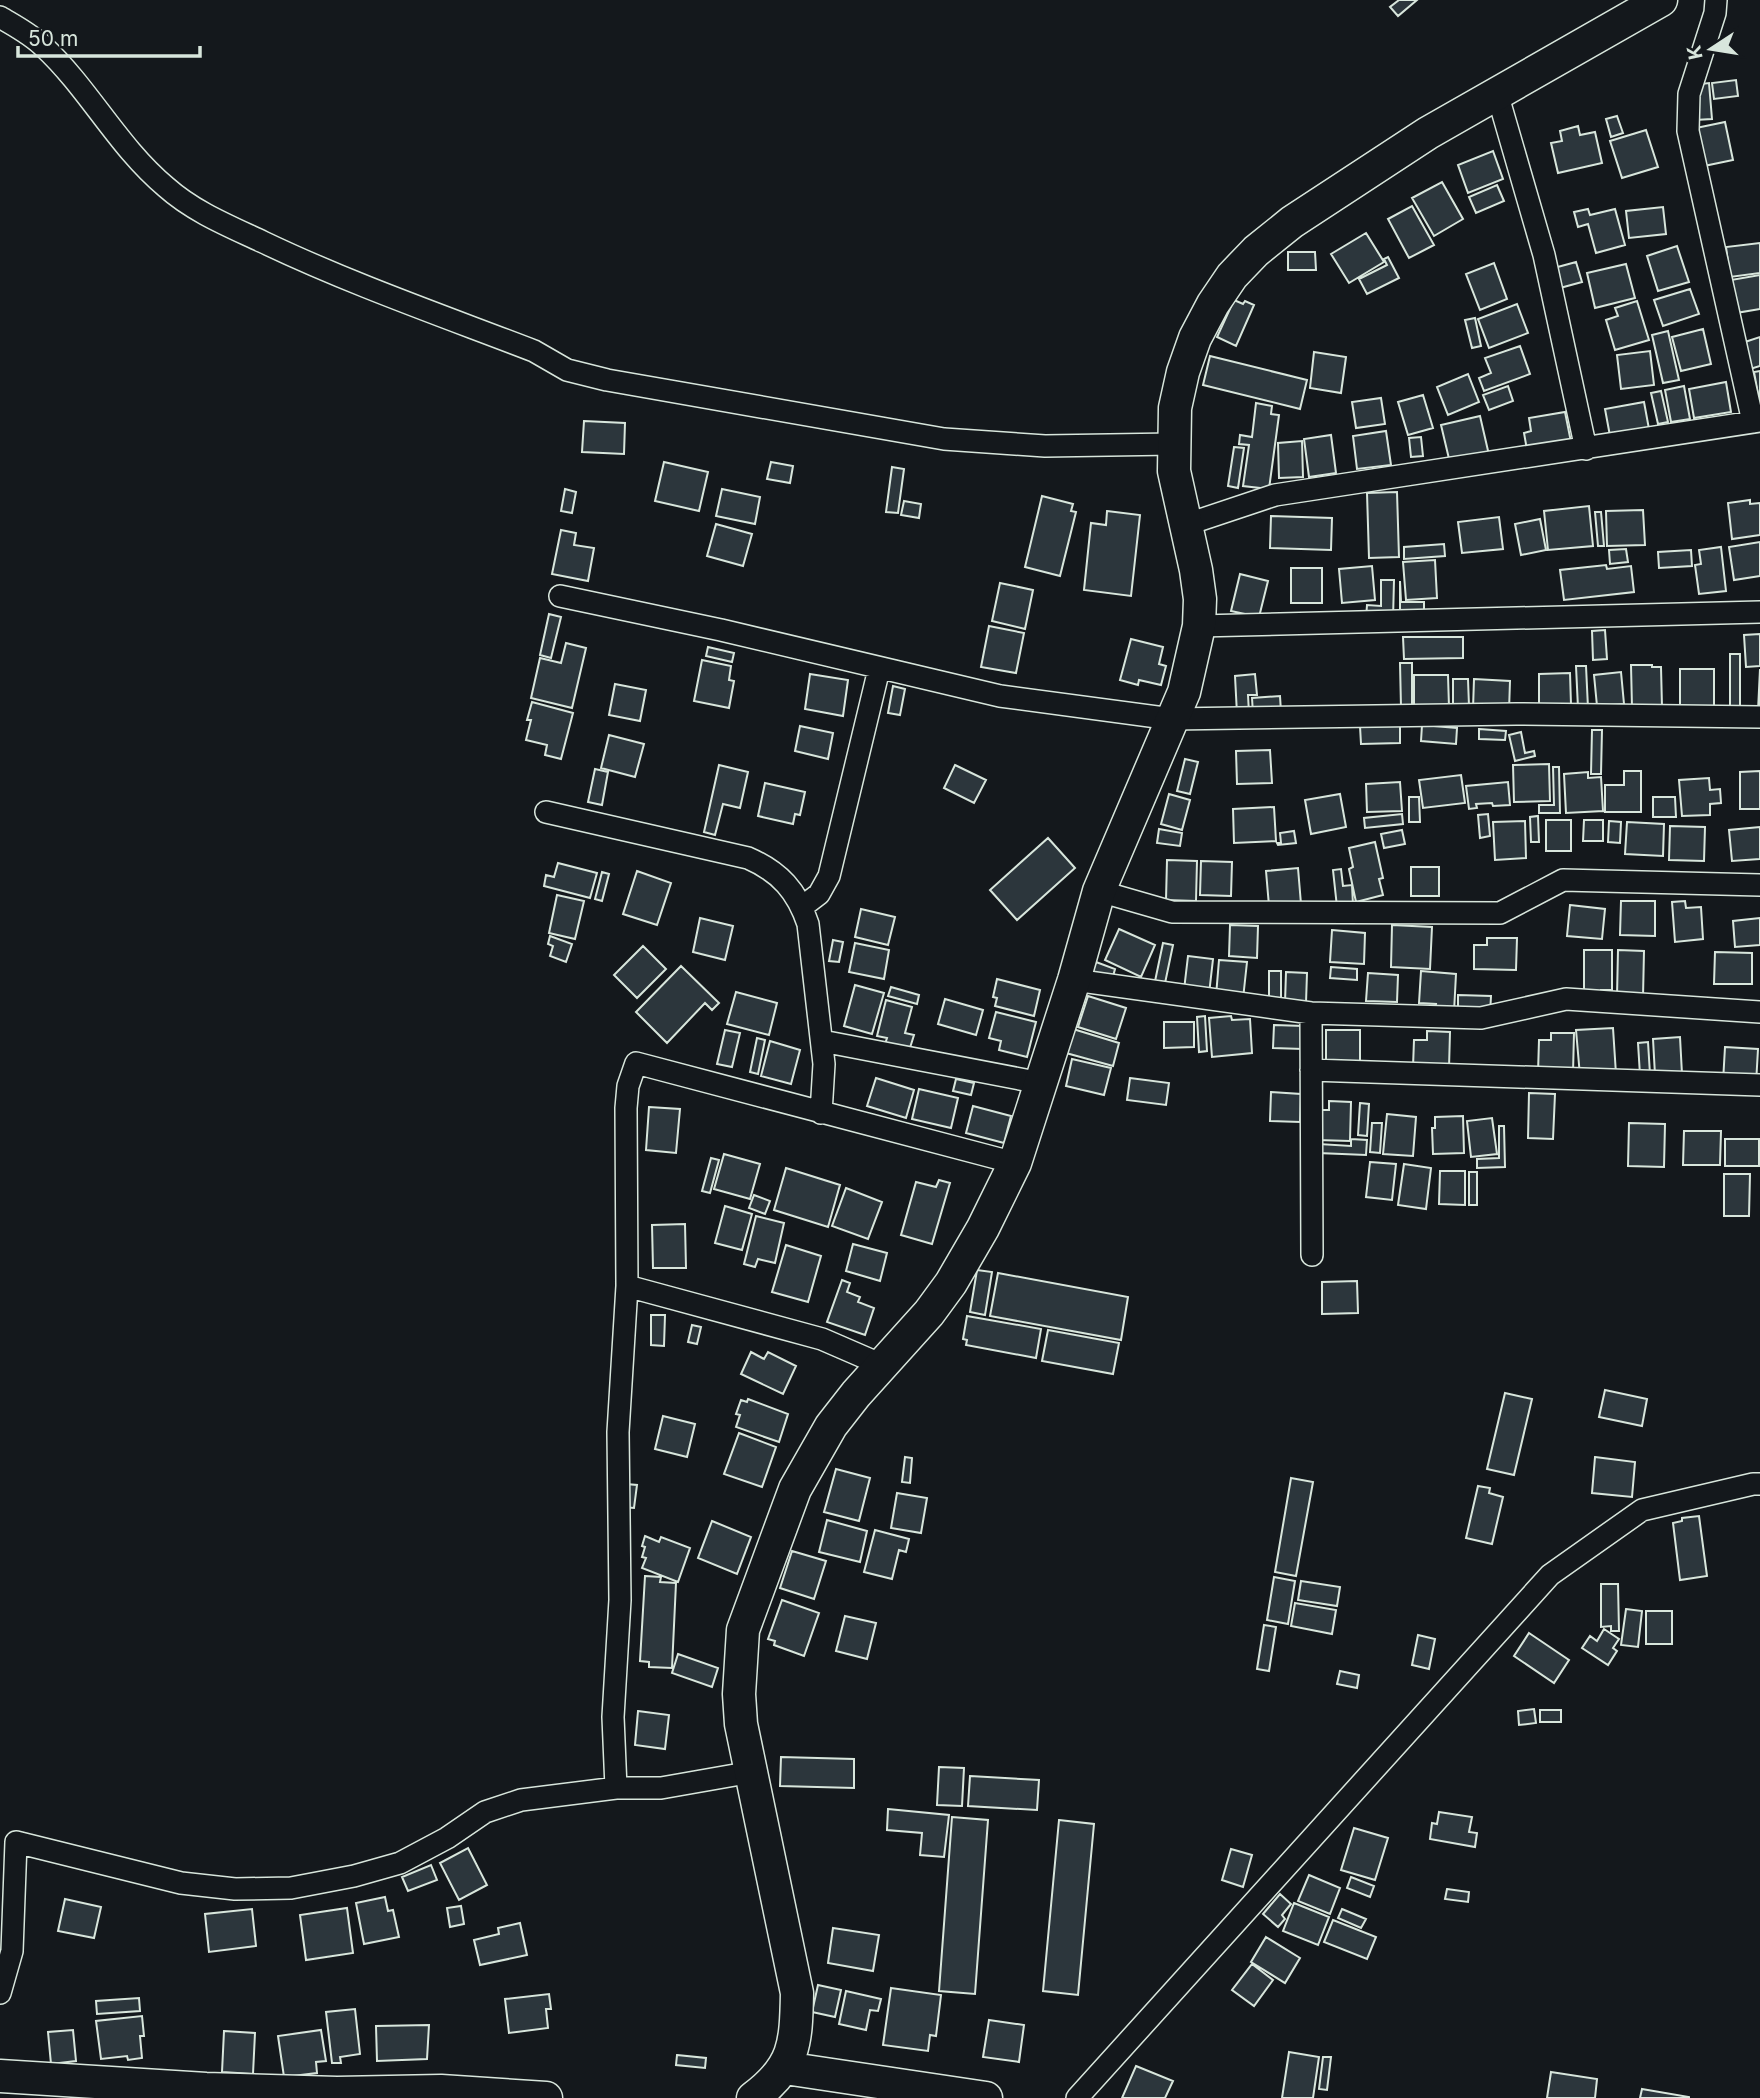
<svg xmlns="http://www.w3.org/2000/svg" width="1760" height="2098" font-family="Inter,sans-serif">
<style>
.building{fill:#2c363c;stroke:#d8e6dc;stroke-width:2}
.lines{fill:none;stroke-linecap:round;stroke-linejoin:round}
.street-casing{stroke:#d8e6dc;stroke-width:24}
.secondary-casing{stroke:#d8e6dc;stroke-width:35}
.street{stroke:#14181c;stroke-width:21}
.secondary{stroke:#14181c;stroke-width:32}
</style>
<rect width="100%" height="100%" fill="#14181c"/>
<path class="building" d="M1399,0h18l-19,16 -8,-9z
M1736,80l2,16 -24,3 -2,-16z
M1709,83l3,36 -17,1 -2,-35z
M1617,116l6,17 -12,4 -5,-18z
M1725,122l8,38 -29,6 -8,-38z
M1578,126l2,9 15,-3 7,31 -44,10 -7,-30 11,-2 -2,-10z
M1646,130l12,37 -36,11 -12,-37z
M1493,151l10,28 -35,14 -10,-28z
M1442,182l21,37 -29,17 -22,-38z
M1497,185l7,16 -28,12 -7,-16z
M1412,206l22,39 -25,13 -21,-39z
M1663,207l3,27 -37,4 -3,-27z
M1588,209l2,6 25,-6 10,36 -29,8 -8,-29 -10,3 -4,-15z
M1366,233l18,29 -35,21 -18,-29z
M1760,243v30l-30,4 -4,-30z
M1677,246l12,36 -31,9 -11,-35z
M1288,252h27l1,18h-28z
M1388,257l11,21 -32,16 -8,-15 28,-14 -3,-6z
M1576,262l6,20 -22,6 -6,-20z
M1494,263l13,36 -27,11 -14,-36z
M1626,264l9,34 -40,10 -8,-35z
M1760,275v34l-24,4 -5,-33z
M1690,289l9,25 -36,12 -9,-26z
M1234,300l9,4 2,-3 9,4 -18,41 -19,-9z
M1637,301l12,39 -34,10 -9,-30 12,-4 -3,-8z
M1517,304l11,29 -39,15 -11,-29z
M1475,318l6,28 -9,2 -7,-28z
M1703,329l8,35 -30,7 -9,-34z
M1668,331l11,49 -16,3 -11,-48z
M1760,337v29l-10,3 -8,-26z
M1520,346l10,28 -46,17 -5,-13 12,-5 -6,-15z
M1650,351l4,34 -33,4 -4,-34z
M1314,352l32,5 -5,36 -31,-5z
M1210,356l97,24 -7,29 -97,-24z
M1760,371v34l-6,-33z
M1468,374l11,28 -31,13 -11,-28z
M1726,382l5,30 -37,6 -5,-29z
M1508,386l5,15 -24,9 -6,-15z
M1684,386l6,33 -19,3 -6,-32z
M1661,391l7,31 -10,2 -7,-31z
M1423,395l10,33 -25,7 -10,-33z
M1381,398l4,26 -29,4 -4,-26z
M1644,402l5,27 -39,7 -5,-27z
M1256,403l16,3 -1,8 8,1 -10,74 -26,-3 6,-41 -10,-1 1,-9 12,2z
M1565,412l6,30 -44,8 -3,-17 7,-2 -2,-13z
M1480,416l9,39 -39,8 -9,-38z
M584,421l41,2 -1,31 -42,-2z
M1386,431l5,34 -34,4 -4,-33z
M1331,435l5,38 -27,4 -5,-38z
M1421,437l2,19 -12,1 -2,-19z
M1302,441l1,36 -24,1 -1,-35z
M1234,447l10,1 -6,40 -10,-2z
M664,462l44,10 -9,39 -44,-10z
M771,462l22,4 -3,17 -23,-4z
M892,467l12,2 -6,44 -12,-1z
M565,489l11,3 -4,21 -11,-2z
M722,489l38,8 -5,27 -39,-8z
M1397,492l2,65 -30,1 -2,-65z
M1042,496l31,8 -2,7 5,1 -16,64 -35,-9z
M1750,500v4l10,-1v32l-28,4 -4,-36z
M904,501l17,3 -2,14 -18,-3z
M1589,506l4,40 -45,4 -4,-39z
M1643,510l2,35 -38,1 -1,-35z
M1107,511l33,4 -9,81 -47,-6 7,-67 15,2z
M1595,512h6l3,34h-6z
M1271,516l61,2 -1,32 -61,-2z
M1499,517l4,32 -41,4 -4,-31z
M1540,519l6,31 -25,5 -6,-31z
M716,524l36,10 -9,32 -36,-10z
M561,530l15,3 -2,12 20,3 -6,33 -36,-7z
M1760,542v34l-26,4 -5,-33z
M1444,544l1,12 -41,3v-12z
M1721,547l5,44 -27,3 -4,-29 6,-1 -2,-14z
M1626,549l2,13 -18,2 -1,-14z
M1691,550l1,16 -33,2 -1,-16z
M1435,560l2,38 -31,2 -3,-38z
M1606,565l1,4 24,-3 3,26 -70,8 -4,-30z
M1372,566l3,34 -33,3 -3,-34z
M1291,568h31v35h-31z
M1240,574l28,7 -9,36 -28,-6z
M1381,580h13l-1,40 -27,-1 1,-14 14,1z
M1400,581l1,21h23v15l-24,1z
M1000,583l33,7 -8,39 -33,-8z
M549,614l12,3 -10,41 -11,-3z
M989,626l35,7 -8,40 -35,-6z
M1605,630l2,29 -14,1 -1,-29z
M1760,634v32l-14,1 -2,-32z
M1403,637h60v21l-59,1z
M1131,639l32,8 -4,17 7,2 -5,19 -22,-5 -1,5 -18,-5z
M566,643l20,5 -14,60 -41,-10 9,-40 21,5z
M708,647l26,6 -2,9 -26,-6z
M1730,654h10v58h-10z
M702,660l29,6 -2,14 5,1 -5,27 -35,-7z
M1400,663h12v44h-11z
M1631,665h21v2h9l1,40 -30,1z
M1576,666h10l2,42h-10z
M1680,669h34v40h-34z
M1760,669v42h-2z
M1621,672l3,32 -27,2 -3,-31z
M1570,673l1,32 -32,1v-32z
M810,674l38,6 -5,36 -38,-7z
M1255,674l2,21h-9l1,18 -12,1 -2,-38z
M1414,675h34l1,32h-35z
M1453,679h15l1,27h-16z
M1474,679l36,2 -1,30 -36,-2z
M615,684l31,6 -6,31 -31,-6z
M893,686l12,3 -5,26 -12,-2z
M1280,696l1,16 -28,2 -1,-16z
M532,702l41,11 -12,46 -16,-4 2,-10 -21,-5 5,-20h-4z
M1400,725v18l-39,1 -1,-18z
M1422,725l35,3 -1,16 -35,-3z
M800,726l33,7 -5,26 -33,-8z
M1479,729l27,2 -1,9 -26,-1z
M1592,730h10l-1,44h-10z
M1521,732l4,21 9,-2 1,5 -20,5 -6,-26z
M609,735l35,9 -9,33 -34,-9z
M1270,750l2,33 -35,1 -1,-33z
M1185,759l13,3 -8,32 -13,-3z
M1549,764l1,37 -36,1 -1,-37z
M719,765l29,7 -8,36 -17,-4 -8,31 -11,-3z
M955,765l31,15 -12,23 -30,-15z
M1553,767h6l1,46h-21v-8h15z
M595,769l13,3 -6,33 -14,-3z
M1624,771h17v41h-36v-27h19z
M1760,771v38h-20v-37z
M1588,772v6l13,-1 2,34 -37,2 -2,-39z
M1461,775l4,28 -42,5 -4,-28z
M1709,778l1,12 10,-1 1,14 -11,1v11l-28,1 -3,-36z
M1400,782l2,29 -35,1 -1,-28z
M1508,782l2,23 -17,1 -1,-3 -16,1 1,4 -8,1 -3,-23z
M765,783l40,9 -5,23 -5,-1 -2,10 -35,-8z
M1169,794l21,6 -8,30 -21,-6z
M1340,794l6,33 -35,7 -6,-34z
M1409,797h10l1,25h-11z
M1653,797h22l1,20h-23z
M1274,807l2,34 -42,2 -1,-34z
M1402,814l1,10 -38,4 -1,-10z
M1488,814l2,22 -10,2 -2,-23z
M1538,816l1,26h-8l-1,-25z
M1546,820h25v31h-25z
M1584,820h19v21h-20z
M1525,821l1,37 -31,2 -2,-38z
M1609,821l12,1 -1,21 -12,-1z
M1627,822l37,2 -1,32 -38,-2z
M1670,826l35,1 -1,34 -35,-1z
M1760,827v32l-28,2 -3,-31z
M1159,829l23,4 -2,13 -23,-3z
M1402,830l3,14 -21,4 -3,-14z
M1294,831l2,12 -18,2 -1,-2h4l-1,-10z
M1048,838l27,30 -58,52 -27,-30z
M1375,842l8,36 -4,1 4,16 -27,7 -7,-33 4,-2 -4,-19z
M1167,860l30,1 -1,40 -30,-1z
M1201,861l31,1 -1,34 -31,-1z
M558,863l39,10 -7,25 -46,-12 2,-11 8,2z
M1411,867h28v29h-28z
M1298,868l3,36 -32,2 -3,-35z
M1341,869l2,17 9,-1 1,20 -16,2 -4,-37z
M637,871l34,12 -14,42 -34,-11z
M602,872l7,2 -7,27 -7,-2z
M557,895l27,6 -9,38 -26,-6z
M1621,901h34v35l-35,-1z
M1685,901l1,7 15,-1 2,32 -28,3 -3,-40z
M1570,905l35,4 -3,30 -35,-3z
M861,909l34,8 -7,28 -33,-8z
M700,918l33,8 -8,34 -32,-8z
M1760,918v27l-25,2 -2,-26z
M1230,925l28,1 -1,32 -28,-2z
M1392,925l40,2 -2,42 -39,-2z
M1119,929l36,16 -14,32 -36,-17z
M1332,930l33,3 -1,31 -34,-2z
M550,936l22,8 -6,18 -16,-6 3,-10 -5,-2z
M1487,938h30l-1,32 -42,-1v-24h13z
M833,940l10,2 -4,20 -10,-1z
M855,943l34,7 -5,29 -35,-7z
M1163,943l10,2 -9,43 -10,-2z
M643,946l23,23 -29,29 -23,-23z
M1584,950h28v40h-11v5h-17z
M1618,950l26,1 -1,46 -26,-1z
M1715,952l37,1v31h-38z
M1188,956l25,3 -4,35 -25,-4z
M1219,960l28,2 -4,37 -27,-3z
M1096,962l19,7 -3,11 -20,-7z
M681,966l38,37 -7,7 -7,-7 -38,40 -31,-31z
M1331,967l26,2v11l-27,-2z
M1269,971h12v32h-12z
M1421,971l35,3 -2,38 -19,-1 1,-7 -17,-1z
M1286,972l21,1 -1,30h-21z
M1368,973l30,2 -1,27 -31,-1z
M997,979l43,11 -6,26 -39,-10 2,-8 -4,-1z
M855,985l29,8 -12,41 -28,-8z
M891,987l28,8 -2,9 -29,-8z
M736,992l41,11 -8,32 -42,-11z
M1458,995l33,1 -1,18 -32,-2z
M1088,996l38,12 -10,31 -38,-12z
M945,999l38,11 -7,25 -38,-11z
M886,1000l26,7 -7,26 9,2 -5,16 -24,-7 2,-6 -10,-2z
M996,1012l40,10 -9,35 -28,-7 2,-9 -12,-3z
M1205,1016l2,35 -8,1 -2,-35z
M1231,1016l1,4 18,-1 2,34 -40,4 -3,-39z
M1164,1022h30v25l-30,1z
M1274,1025l30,1 -1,23 -30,-1z
M1613,1028l3,46 -36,2 -4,-46z
M1073,1029l46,14 -6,23 -47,-13z
M725,1030l15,3 -8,34 -15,-3z
M1326,1030h34v33h-34z
M1427,1031l23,1 -1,36 -36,-1 1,-27h13z
M1551,1033h23l-1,40h-35l1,-33h12z
M1680,1037l2,37 -27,1 -2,-36z
M757,1038l8,2 -7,34 -8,-2z
M770,1041l30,9 -9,34 -30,-8z
M1648,1042l2,32 -10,1 -2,-32z
M1725,1047l33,2 -2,35 -33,-2z
M1072,1059l39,9 -7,27 -38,-9z
M876,1078l38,12 -8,28 -39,-12z
M1130,1078l39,5 -3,22 -39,-5z
M956,1079l18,4 -3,12 -18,-4z
M919,1089l39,9 -7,30 -39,-9z
M1271,1092l30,2 -1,28 -30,-1z
M1529,1093l26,1 -2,45 -25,-1z
M1329,1101l22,1 -1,39 -33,-1v-30h12z
M1360,1103l9,1 -2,32 -9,-1z
M973,1106l38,10 -7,27 -38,-10z
M649,1107l31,2 -4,44 -30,-3z
M1387,1114l29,3 -3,39 -30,-2z
M1463,1116l1,37 -31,1 -1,-26h3v-11z
M1492,1118l5,36 -26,3 -4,-36z
M1372,1123h10l-2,30 -10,-1z
M1629,1123l36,1 -1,43 -36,-1z
M1499,1126h5l1,41 -28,1v-9l22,-1z
M1684,1131h37l-1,34h-37z
M1351,1139l16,1 -1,15 -48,-2 1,-9 32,2z
M1725,1139h34v27h-34z
M724,1154l36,10 -10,35 -36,-10z
M711,1158l8,2 -9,33 -8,-2z
M1370,1162l26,2 -4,36 -26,-3z
M1404,1164l27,4 -5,41 -28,-4z
M786,1168l54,17 -12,42 -54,-17z
M1440,1171h25v34l-26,-1z
M1469,1172h8v33h-8z
M1724,1174h26l-1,42h-25z
M939,1180l11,3 -18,61 -31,-9 15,-53 20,5z
M846,1188l36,14 -14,37 -36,-13z
M754,1195l16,6 -5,13 -16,-6z
M725,1206l27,8 -10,36 -27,-7z
M756,1216l28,7 -9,40 -17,-4 -3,8 -11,-3z
M685,1224l1,44h-33l-1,-43z
M853,1244l34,9 -7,28 -34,-10z
M786,1245l35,11 -13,46 -36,-10z
M977,1270l15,2 -7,43 -15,-3z
M998,1273l130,24 -7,43 -131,-24z
M842,1280l8,3 -3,9 13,5 -2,5 16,6 -9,27 -38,-13z
M1357,1281l1,32 -36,1v-32z
M651,1315h14l-1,31 -13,-1z
M967,1316l74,13 -5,29 -70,-13 1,-5 -4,-1z
M692,1325l9,2 -4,17 -9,-2z
M1048,1330l71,13 -6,31 -71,-13z
M751,1352l13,7 4,-7 28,14 -13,28 -42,-20z
M1605,1390l42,9 -5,27 -43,-9z
M1505,1393l27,6 -18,76 -27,-6z
M748,1399l40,15 -9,28 -43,-15 4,-12 -4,-1 5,-14 6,2z
M663,1416l32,8 -8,33 -32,-8z
M739,1433l37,14 -14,40 -38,-13z
M905,1457l7,1 -2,25 -8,-1z
M1595,1457l40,5 -3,35 -40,-4z
M836,1469l34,9 -11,43 -35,-9z
M1291,1478l22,4 -17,94 -21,-4z
M626,1484l11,1 -3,23 -11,-1z
M1478,1486l12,2 -1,5 14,4 -11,47 -26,-6z
M897,1493l30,5 -6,35 -30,-5z
M1699,1516l8,60 -27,4 -7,-57 9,-2v-3z
M827,1520l40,11 -7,31 -41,-10z
M712,1521l39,16 -14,37 -39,-16z
M875,1530l34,9 -3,13 -7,-2 -7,29 -28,-7z
M645,1536l14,6 2,-5 29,11 -12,34 -36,-14 4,-10 -4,-1 3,-10 -3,-1z
M792,1551l34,10 -12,38 -34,-11z
M645,1576l16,1 -1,5 16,1 -4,85 -23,-1v-5l-9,-1z
M1274,1577l21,4 -7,43 -21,-4z
M1301,1581l39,6 -3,19 -39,-6z
M1601,1584h17l1,47h-8v-5l-10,1z
M782,1600l37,13 -15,43 -30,-11 1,-4 -7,-2z
M1295,1603l41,7 -4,24 -41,-8z
M1626,1609l16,2 -4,36 -17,-2z
M1646,1611h26v33h-26z
M845,1616l31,7 -9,36 -31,-8z
M1264,1625l12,2 -7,44 -12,-2z
M1604,1629l15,10 -6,9 4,3 -9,14 -26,-17 8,-12 7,5z
M1529,1633l40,27 -15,23 -40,-27z
M1418,1635l17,4 -6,30 -17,-4z
M678,1654l40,14 -6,19 -40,-14z
M1340,1671l19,4 -2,13 -20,-4z
M1534,1709l2,14 -17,2 -1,-14z
M1540,1710h21v12h-21z
M638,1711l31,4 -4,34 -30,-4z
M781,1757l73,2v29l-74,-2z
M939,1767l25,1 -2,38 -25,-1z
M970,1776l69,4 -2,30 -69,-4z
M888,1809l61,6 -5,42 -24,-2 2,-22 -35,-3z
M1439,1812l33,5 -3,15 8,1 -2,14 -45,-8 2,-16 5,1z
M952,1817l36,3 -13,174 -36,-3z
M1059,1820l35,4 -16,171 -35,-4z
M1354,1828l34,10 -13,42 -34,-10z
M468,1848l19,37 -28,15 -19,-37z
M1231,1849l21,6 -9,32 -21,-7z
M431,1865l6,15 -29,11 -6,-14z
M1309,1875l31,13 -10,26 -32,-13z
M1351,1877l23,9 -4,11 -23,-9z
M1447,1889l22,3 -1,10 -23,-3z
M1280,1894l11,10 -9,11 3,4 -7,8 -15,-13z
M385,1897l3,14 5,-1 6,27 -35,7 -8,-41z
M65,1899l36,8 -7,31 -36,-7z
M1294,1903l35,14 -11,28 -35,-14z
M461,1906l3,18 -14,3 -3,-19z
M347,1908l6,45 -47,7 -6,-45z
M252,1909l4,37 -47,6 -4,-38z
M1342,1909l24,10 -5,9 -23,-10z
M1333,1920l43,17 -9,22 -43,-17z
M520,1923l7,32 -47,10 -6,-25 25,-6 -1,-6z
M833,1928l46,7 -6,36 -45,-8z
M1266,1937l34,21 -15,25 -34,-21z
M1252,1964l21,16 -19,26 -22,-16z
M818,1985l23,5 -6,27 -23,-5z
M891,1988l50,7 -5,41 -6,-1 -2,16 -45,-6z
M846,1991l35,8 -3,12 -8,-1 -4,20 -27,-6z
M549,1994l2,15h-5l2,19 -39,5 -4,-34z
M139,1998l1,13 -43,3 -1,-13z
M355,2009l5,45 -20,3 1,6h-9l-6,-51z
M142,2016l2,20h-4l2,22 -14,2 -1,-4 -26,3 -5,-38z
M989,2020l35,5 -5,37 -36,-5z
M429,2025l-2,34 -50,2 -1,-35z
M73,2030l3,31 -25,3 -3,-32z
M321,2030l5,31 -10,1 1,11 -33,4 -6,-41z
M224,2031l31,2 -2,41 -31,-2z
M1289,2052l30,5 -6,41h-31z
M677,2055l29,3 -1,10 -29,-3z
M1323,2057h8l-4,33 -8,-1z
M1136,2066l37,15 -8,17h-43z
M1551,2072l46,7 -2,19h-48z
M1642,2089l47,8v1h-49z"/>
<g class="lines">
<defs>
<path id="street" d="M1716,0l-1,13 -26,81 -1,37 65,291
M0,17c15,9 31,17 44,30 45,42 74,100 122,140 28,25 63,39 97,55 88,42 180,74 271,109l33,19 40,10 337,59 101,7 128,-2
M1497,93l47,162 42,194
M1185,525l90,-30 485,-74
M560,596l161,34 279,66 172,23 344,-5 244,3
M1199,626l561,-14
M546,812l202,46c32,14 49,33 60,66l16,140 -3,49
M1099,891l73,21 328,1 63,-33 197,5
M802,907l17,-13 10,-18 50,-207
M1074,980l237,33 170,5 85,-19 194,13
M1311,1013l1,242
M822,1041l219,42
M1311,1070l449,15
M627,1286l195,53 60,26
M616,1788l-3,-71 7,-117 -2,-168 9,-146 -1,-178 2,-22 8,-23 379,100
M0,1993l12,-42 4,-109 165,41 54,6 56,-1 63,-12 46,-13 47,-25 38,-26 36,-12 95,-12h45l91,-16
M1077,2098l473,-523 92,-65 111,-26h7"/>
<path id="secondary" d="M785,2068l201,30
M0,2076l206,13 131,4 104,-2 105,7
M753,2098c42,-31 43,-54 44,-105l-56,-269 -2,-30 4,-64 52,-141 36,-63 25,-32 73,-81 22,-30 32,-55 32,-65 59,-183 25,-89 85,-199 15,-66 1,-27 -4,-29 -22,-99 1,-63 8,-36 12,-34 18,-34 19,-28 24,-25 36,-29 136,-89 233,-133"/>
</defs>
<use href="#street" class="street-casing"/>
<use href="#secondary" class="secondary-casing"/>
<use href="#street" class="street"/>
<use href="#secondary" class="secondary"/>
</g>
<g transform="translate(1711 49) rotate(258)" stroke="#14181c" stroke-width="5" paint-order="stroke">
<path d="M0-5L12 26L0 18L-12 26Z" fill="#d8e6dc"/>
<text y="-10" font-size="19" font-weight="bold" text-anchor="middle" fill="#d8e6dc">K</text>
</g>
<path d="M18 46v10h182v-10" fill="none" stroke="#d8e6dc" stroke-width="3.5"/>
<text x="28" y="46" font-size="21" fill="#d8e6dc" stroke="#14181c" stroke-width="5" paint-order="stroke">50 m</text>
</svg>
